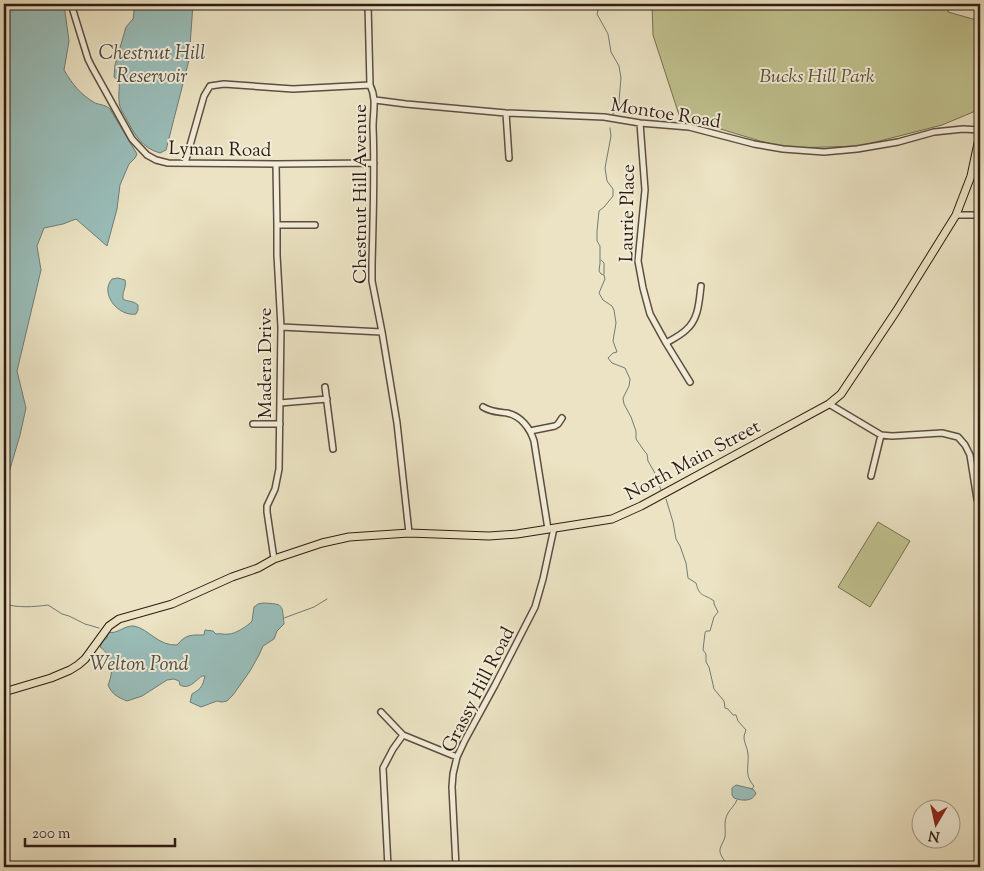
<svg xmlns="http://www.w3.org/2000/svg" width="984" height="871" font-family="'Sorts Mill Goudy',serif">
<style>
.green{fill:#bfc18e;stroke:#776e51}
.water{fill:#99bdb9;stroke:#6f7c77}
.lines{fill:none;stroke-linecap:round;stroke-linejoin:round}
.stream{stroke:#6f7c77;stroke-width:1}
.minor-casing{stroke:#5e4d40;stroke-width:8}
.major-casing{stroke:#2f1b14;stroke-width:9}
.minor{stroke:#f2edd8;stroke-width:5}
.major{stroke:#ebe3c3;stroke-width:7}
.labels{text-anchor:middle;stroke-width:4;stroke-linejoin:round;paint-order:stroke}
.park-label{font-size:19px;font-style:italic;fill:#5a4d39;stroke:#f2edd8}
.street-label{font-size:19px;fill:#2f1b14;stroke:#f2edd8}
.water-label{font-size:20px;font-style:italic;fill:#4f4c46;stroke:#f2edd8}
</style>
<rect width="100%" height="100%" fill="#ebe3c3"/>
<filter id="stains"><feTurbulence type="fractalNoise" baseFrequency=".004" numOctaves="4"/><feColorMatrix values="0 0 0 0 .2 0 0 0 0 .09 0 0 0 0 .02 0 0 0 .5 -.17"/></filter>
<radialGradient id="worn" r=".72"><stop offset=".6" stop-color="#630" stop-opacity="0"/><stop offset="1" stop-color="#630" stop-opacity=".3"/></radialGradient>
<path class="green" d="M652,4h297l-1,8 32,9v79l-2,10 -36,15 -82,21 -70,2 -30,-7 -46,-14 -33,-6 -28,-86z
M878,522l32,19 -40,66 -32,-20z"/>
<path class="water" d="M4,4h60l5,37 -5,29c9,15 16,24 31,33 6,2 11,2 15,6l27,45 -2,4 -6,6 -9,21 -3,24 -10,37 -31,-27 -13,5 -19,4 -7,18 4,24 -24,101 9,37 -6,27 -15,51 2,15v53l-3,7z
M135,4h58l-4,56 -23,90 -6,3c-18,-5 -25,-18 -33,-33 -3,-6 -8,-12 -8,-19 -1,-6 1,-13 0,-20l-5,-4 1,-12 11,-38 7,-8z
M118,278l7,2c2,7 -3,11 -2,19 5,3 9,1 15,6v5l-2,4c-17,3 -37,-20 -24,-35z
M263,603c21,1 19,1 21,21l-7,7 -3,8 -11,7 -4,9 -9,16 -17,24 -6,6 -5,1 -5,-1 -16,6 -11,-5 2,-8c10,-6 10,-7 13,-18h-3c-7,5 -13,14 -22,9l-1,-4 -5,-2 -7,1 -25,16 -15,5c-10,-4 -15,-7 -19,-16 6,-14 5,-29 -8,-38l3,-6 4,-3 1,-6c9,3 16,-7 26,-6 15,3 24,20 43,19 9,-11 14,-10 27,-10l1,-5 8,1 3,3c6,-1 8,1 13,0 6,0 19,-8 23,-13l2,-14 4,-3z
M736,785l17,4 3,4c-3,9 -14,8 -22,5l-2,-3v-7z"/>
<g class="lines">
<path class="stream" d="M601,4l-2,2 -2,8 11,20 3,18 8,14 2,12 -2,23 1,8 -2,3 -5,1v2
M610,128l1,8 -6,32 2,13 6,8v7l-9,11 -5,4 -2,20v10l3,5v17l-1,8 2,3 3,1 1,4 -6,14 4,7 9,6 2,4 2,13 -3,18 4,11 -4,1 -5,5 4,5 13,5 5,11 -1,7 -6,12 1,6 7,13 5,14v8l9,13 2,2 1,7 12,21 -1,2 2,6
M601,260l3,3v11
M666,499l7,23 3,17 4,7 6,17 2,15 8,5c4,15 7,10 18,18v3l4,8 -4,5 -4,14h-4l-1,2 -2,17 3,4v8l3,5 5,22 10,12 1,7 3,1 5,6h3l2,6 8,9c-1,3 -2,5 -2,8 0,5 4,11 4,16 1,13 -4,21 6,32l-2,3
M4,604c15,4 29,3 44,1l14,9 7,2 16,8 14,4
M284,618l30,-11 13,-8
M727,867c-1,-7 -8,-11 -7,-18 1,-4 4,-8 5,-12 1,-9 -2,-15 3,-24 3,-5 7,-8 9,-13"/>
<defs>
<path id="minor" d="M71,4l17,55 4,8 40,72 15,16 9,5 12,3 108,1 98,-1
M309,4l4,1 55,1
M368,4l2,81c7,14 3,27 3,42 2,46 0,92 -1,138v16l10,51 15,91 12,110
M375,100l31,4 100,9 98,4 36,6 49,4 65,17 29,5 41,3 33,-3 41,-7 36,-10 29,-3 17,1
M506,113l3,45
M640,123l5,67 -7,71 5,27 7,26 16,29 24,39
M185,163l19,-67 6,-10 14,-2 69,5 77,-4
M956,215h24
M277,225h38
M281,327l101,5
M666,343c7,-4 15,-8 20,-13 13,-11 13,-29 15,-44
M325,387l8,62
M280,403l47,-4
M829,404l52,31 11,1 50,-3 16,4 7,8 5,10 7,44 3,-1
M483,407c8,5 15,5 24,6 14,3 23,15 27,28l14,88
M253,424h27
M530,431l25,-5 3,-2 4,-6
M871,476l10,-41
M274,559l-7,-47v-6l8,-17 4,-20 2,-142 -4,-72v-30l-1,-61
M381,712l22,23 54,22
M388,867l-5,-99 10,-19 10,-14
M428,867l28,-2
M456,867l-4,-80 1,-13 4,-17 8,-17 30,-55 40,-78 8,-28 11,-51"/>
<path id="major" d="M4,692l47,-14 19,-8 8,-5 7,-6 24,-33 10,-7 53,-15 60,-27 26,-9 16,-9 48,-16 27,-6 60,-4 80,3 28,-2 95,-15 29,-13 188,-102 12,-10 56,-84 59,-95 15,-39 9,-42"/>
</defs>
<use href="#minor" class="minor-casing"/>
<use href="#major" class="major-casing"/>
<use href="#minor" class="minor"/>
<use href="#major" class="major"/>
</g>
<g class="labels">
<g class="park-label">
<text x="817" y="82">Bucks Hill Park</text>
</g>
<g class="street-label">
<text transform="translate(666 112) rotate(9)" y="7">Montoe Road</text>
<text transform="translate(220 148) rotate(1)" y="7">Lyman Road</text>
<text transform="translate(359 194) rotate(-90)" y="7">Chestnut Hill Avenue</text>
<text transform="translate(626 213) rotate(-89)" y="7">Laurie Place</text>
<text transform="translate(264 363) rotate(-90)" y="7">Madera Drive</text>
<text transform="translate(692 459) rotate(-28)" y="7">North Main Street</text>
<text transform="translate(477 689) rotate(-63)" y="7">Grassy Hill Road</text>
</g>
<g class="water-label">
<text x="152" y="59">Chestnut Hill<tspan x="152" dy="23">Reservoir</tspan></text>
<text x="139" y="670">Welton Pond</text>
</g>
</g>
<rect width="984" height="871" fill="none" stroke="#ebe3c3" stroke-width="20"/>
<rect x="5" y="5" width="974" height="861" fill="none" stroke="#2f1b14" stroke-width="2.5"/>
<rect x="10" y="10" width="964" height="851" fill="none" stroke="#2f1b14"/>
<g transform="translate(936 824) rotate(189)"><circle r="24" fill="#f2edd8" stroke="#a4998a"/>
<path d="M0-4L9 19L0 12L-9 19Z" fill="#8f2418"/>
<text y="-8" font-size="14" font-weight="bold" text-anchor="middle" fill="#2f1b14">N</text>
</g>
<path d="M25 838v8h150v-8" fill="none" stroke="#2f1b14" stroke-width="2.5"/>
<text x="32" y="838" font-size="15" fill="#2f1b14" stroke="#f2edd8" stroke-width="4" paint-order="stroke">200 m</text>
<rect width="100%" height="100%" filter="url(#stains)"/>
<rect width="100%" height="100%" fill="url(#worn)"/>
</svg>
